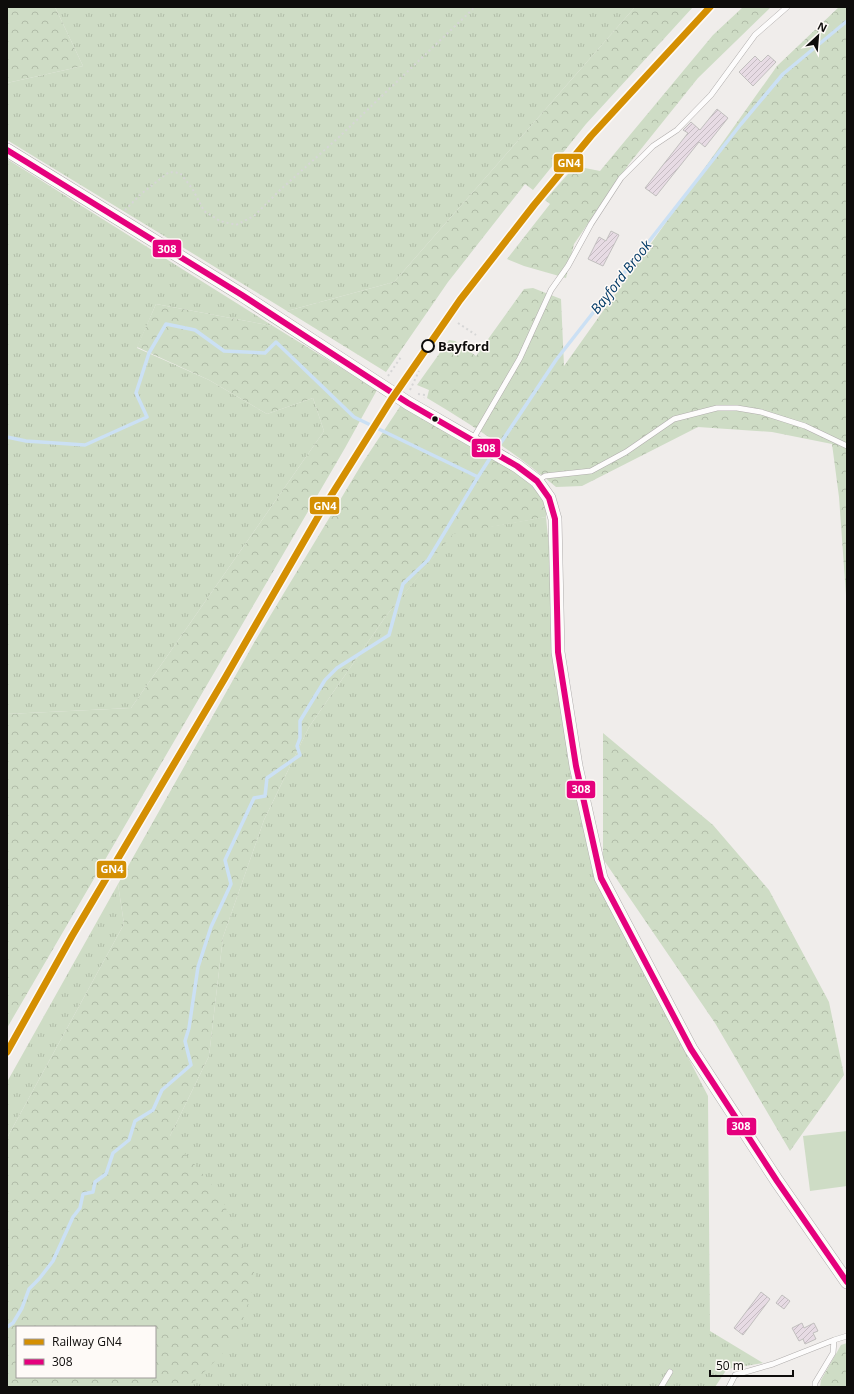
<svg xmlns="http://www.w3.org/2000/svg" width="854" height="1394" font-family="'Open Sans',sans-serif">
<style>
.grass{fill:url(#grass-tufts)}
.forest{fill:url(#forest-crowns);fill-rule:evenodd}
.garden{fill:#cedcc5}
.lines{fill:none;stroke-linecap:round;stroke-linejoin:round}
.stream{stroke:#cbe0f4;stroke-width:3.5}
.building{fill:url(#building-hatch);stroke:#c1bfbe}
.service-casing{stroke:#b0adac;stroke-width:6}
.tertiary-casing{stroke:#b0adac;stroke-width:14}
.path{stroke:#d6d6d6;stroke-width:2;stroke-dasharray:2 3;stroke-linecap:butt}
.service{stroke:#fdfcfc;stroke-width:5}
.tertiary{stroke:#fdfcfc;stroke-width:13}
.bus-1-casing{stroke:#fefaf7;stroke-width:9}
.bus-1{stroke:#e5007d;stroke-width:6}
.rail-1-casing{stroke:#fefaf7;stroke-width:10}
.rail-1{stroke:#d48f02;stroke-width:7}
.stop-dot{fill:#fefaf7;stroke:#0e0c0b;stroke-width:2}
.bus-dot{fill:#0e0c0b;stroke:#fefaf7;stroke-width:1.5}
.labels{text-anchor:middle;stroke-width:3;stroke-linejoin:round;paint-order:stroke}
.stop-label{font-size:13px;font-weight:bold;fill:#0e0c0b;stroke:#fefaf7;text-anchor:start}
.water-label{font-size:14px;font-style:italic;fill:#003966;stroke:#fefaf7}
.line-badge{stroke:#fefaf7;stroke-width:1.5}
.badge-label{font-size:11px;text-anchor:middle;font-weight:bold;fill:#fff}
</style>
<defs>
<pattern id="grass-tufts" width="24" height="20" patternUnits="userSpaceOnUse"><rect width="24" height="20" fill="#cedcc5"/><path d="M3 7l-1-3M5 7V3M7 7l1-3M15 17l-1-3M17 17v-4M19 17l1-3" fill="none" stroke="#b0bca8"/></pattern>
<pattern id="forest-crowns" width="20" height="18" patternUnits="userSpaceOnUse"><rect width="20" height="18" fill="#cedcc5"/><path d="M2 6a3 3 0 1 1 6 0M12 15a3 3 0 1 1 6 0" fill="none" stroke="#b0bca8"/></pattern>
<pattern id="building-hatch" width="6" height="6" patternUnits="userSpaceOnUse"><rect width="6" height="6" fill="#e7dbe4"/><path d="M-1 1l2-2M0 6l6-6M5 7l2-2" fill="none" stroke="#c5bbc2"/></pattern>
</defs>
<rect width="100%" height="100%" fill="#f0edeb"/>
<path class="grass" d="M55,7h580l-241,275 -107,29 -280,-171v-57l76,-17z
M7,159l266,167 -117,-22 -19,44 72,32 58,34 46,-16 11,33 -193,277 -124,6z
M546,517l25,253 26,111 111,215 2,235 53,32 -36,6 -12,18h-675l115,-10v-50l15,-191 39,-80 14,-119 41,-117 45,-93 77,-111 67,-83z
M118,884l6,40 -117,214v-56z"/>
<path class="forest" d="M7,7h48l28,59 -76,17z
M635,7h58l-107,117 -53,66 -8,-6 -77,98 -62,90 -99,-61 107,-29z
M743,7h28l-73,71 -69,86 -55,80 -8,34 -42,-12 -17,-7 43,-55 -5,-4 30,-34 25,5 113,-136z
M839,7h8v602l-8,-112 -7,-53 -60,-12 -74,-5 -116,59 -26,1c-40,-34 -84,-62 -129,-89l2,-8 -12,-5 32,-45 6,1 21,15 48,-67 9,-1 28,11 3,67 213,-300z
M156,304l117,22 104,64 -32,58 -338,580v-314l124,-6 193,-277 -11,-33 -46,16 -58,-34 -72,-33z
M401,405l113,65 18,16 10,12 4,9v10l-93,17 -67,82 -77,111 -45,93 -41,117 -14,119 -39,80 49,57 37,84 -19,62 -48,48h-182v-249l117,-214 -6,-40 137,-243 108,-179zM17,1327h138v50h-138z
M603,733l110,92 56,65 60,112 15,73 -54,76 -75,-128 -112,-164z
M847,1343v44h-27l1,-7 20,-35z"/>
<path class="garden" d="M847,1131v55l-37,5 -7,-55z"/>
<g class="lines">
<path class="stream" d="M7,437l19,4 59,4 62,-28 -11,-24 13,-40 17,-29 29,6 29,21 41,2 11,-11 78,75 124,60
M496,450l60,-90 185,-236 42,-50 64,-53
M7,1327l6,-4 9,-15 7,-19 10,-10 14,-18 20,-44 7,-9 3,-14 10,-2 2,-10 11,-8 7,-21 16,-13 6,-19 18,-11 9,-20 29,-25 -6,-24 4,-13 9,-61 13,-40 20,-43 -6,-24 29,-62 11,-2 2,-18 33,-23 -3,-9 3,-8v-17l25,-41 12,-12 52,-33 14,-51 25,-24 50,-83 14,-22"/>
</g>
<path class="building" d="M768,55l8,7 -23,24 -14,-14 16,-16 6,6z
M717,109l11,9 -23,29 -6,-5 -43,54 -11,-8 43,-55 -5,-3 8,-8 9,8z
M611,231l8,4 -16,31 -15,-7 11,-22 7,4z
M761,1292l9,7 -27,36 -9,-7z
M782,1295l8,6 -6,8 -8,-6z
M802,1323l2,5 10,-5 4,8 -5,2 3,6 -11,5 -2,-5 -4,2 -7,-13z"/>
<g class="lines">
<defs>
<path id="service" d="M473,439l47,-81 31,-68 17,-24 23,-42 30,-46 32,-32 24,-16 34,-35 44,-60 32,-28
M537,481l8,-5 46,-5 35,-19 48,-33 43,-11h20l24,4 44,14 42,20
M661,1387l9,-15
M729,1387l6,-12 38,-11 61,-24 13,-4
M815,1387v-4l18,-30 1,-13"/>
<path id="tertiary" d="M7,150l235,145 166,108 109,63 20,15 12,17 6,21 3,133 18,114 25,112 90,171 86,132 70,101"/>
</defs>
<use href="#service" class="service-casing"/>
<use href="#tertiary" class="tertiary-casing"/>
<path class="path" d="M125,210l16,-16 28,-22 11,1 12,15 12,23 16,10 16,4 18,-9 25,-25 60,-54 136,-130
M458,323l18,12
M388,376l13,-19
M410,390l9,-19
M418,394l7,1 -1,3"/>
<use href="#service" class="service"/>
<use href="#tertiary" class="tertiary"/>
<defs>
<path id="bus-1" d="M7,150l235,145 166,108 109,63 20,15 12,17 6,21 3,133 18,114 25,112 90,171 86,132 70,101"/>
</defs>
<use href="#bus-1" class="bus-1-casing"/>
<use href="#bus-1" class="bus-1"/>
<defs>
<path id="rail-1" d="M7,1052l65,-116 153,-258 97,-168 69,-110 69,-100 74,-95 57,-69 119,-129"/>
</defs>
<use href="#rail-1" class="rail-1-casing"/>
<use href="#rail-1" class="rail-1"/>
</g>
<circle class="stop-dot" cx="428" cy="346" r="6"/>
<circle class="bus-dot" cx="435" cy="419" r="3.5"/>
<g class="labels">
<g class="stop-label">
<text x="438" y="351">Bayford</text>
</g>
<g class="water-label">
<text transform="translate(621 277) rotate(-52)" y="5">Bayford Brook</text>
</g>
</g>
<g class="line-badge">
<rect x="553" y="153" width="31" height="20" rx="4" fill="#d48f02"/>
<rect x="152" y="239" width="30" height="19" rx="4" fill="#e5007d"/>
<rect x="471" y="438" width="30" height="20" rx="4" fill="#e5007d"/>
<rect x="309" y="496" width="31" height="19" rx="4" fill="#d48f02"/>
<rect x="566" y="780" width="30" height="19" rx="4" fill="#e5007d"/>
<rect x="96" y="860" width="31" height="19" rx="4" fill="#d48f02"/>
<rect x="726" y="1117" width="31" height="19" rx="4" fill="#e5007d"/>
</g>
<g class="badge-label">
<text x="569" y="167">GN4</text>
<text x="167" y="253">308</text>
<text x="486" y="452">308</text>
<text x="325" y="510">GN4</text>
<text x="581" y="793">308</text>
<text x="112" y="873">GN4</text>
<text x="741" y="1130">308</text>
</g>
<rect width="854" height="1394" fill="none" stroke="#0e0c0b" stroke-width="16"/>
<rect x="16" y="1326" width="140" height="52" fill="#fefaf7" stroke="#9e9b99"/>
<rect x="24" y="1339" width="20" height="6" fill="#d48f02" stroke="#9e9b99"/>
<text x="52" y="1346" font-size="12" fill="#0e0c0b">Railway GN4</text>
<rect x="24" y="1359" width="20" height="6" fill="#e5007d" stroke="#9e9b99"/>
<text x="52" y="1366" font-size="12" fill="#0e0c0b">308</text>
<g transform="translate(818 36) rotate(26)" stroke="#fefaf7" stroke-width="3" paint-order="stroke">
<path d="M0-3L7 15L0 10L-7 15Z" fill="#0e0c0b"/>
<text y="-6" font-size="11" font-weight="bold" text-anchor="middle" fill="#0e0c0b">N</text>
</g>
<path d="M710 1370v6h83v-6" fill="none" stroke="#0e0c0b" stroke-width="2"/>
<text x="716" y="1370" font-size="12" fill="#0e0c0b" stroke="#fefaf7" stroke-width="3" paint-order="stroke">50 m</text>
</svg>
